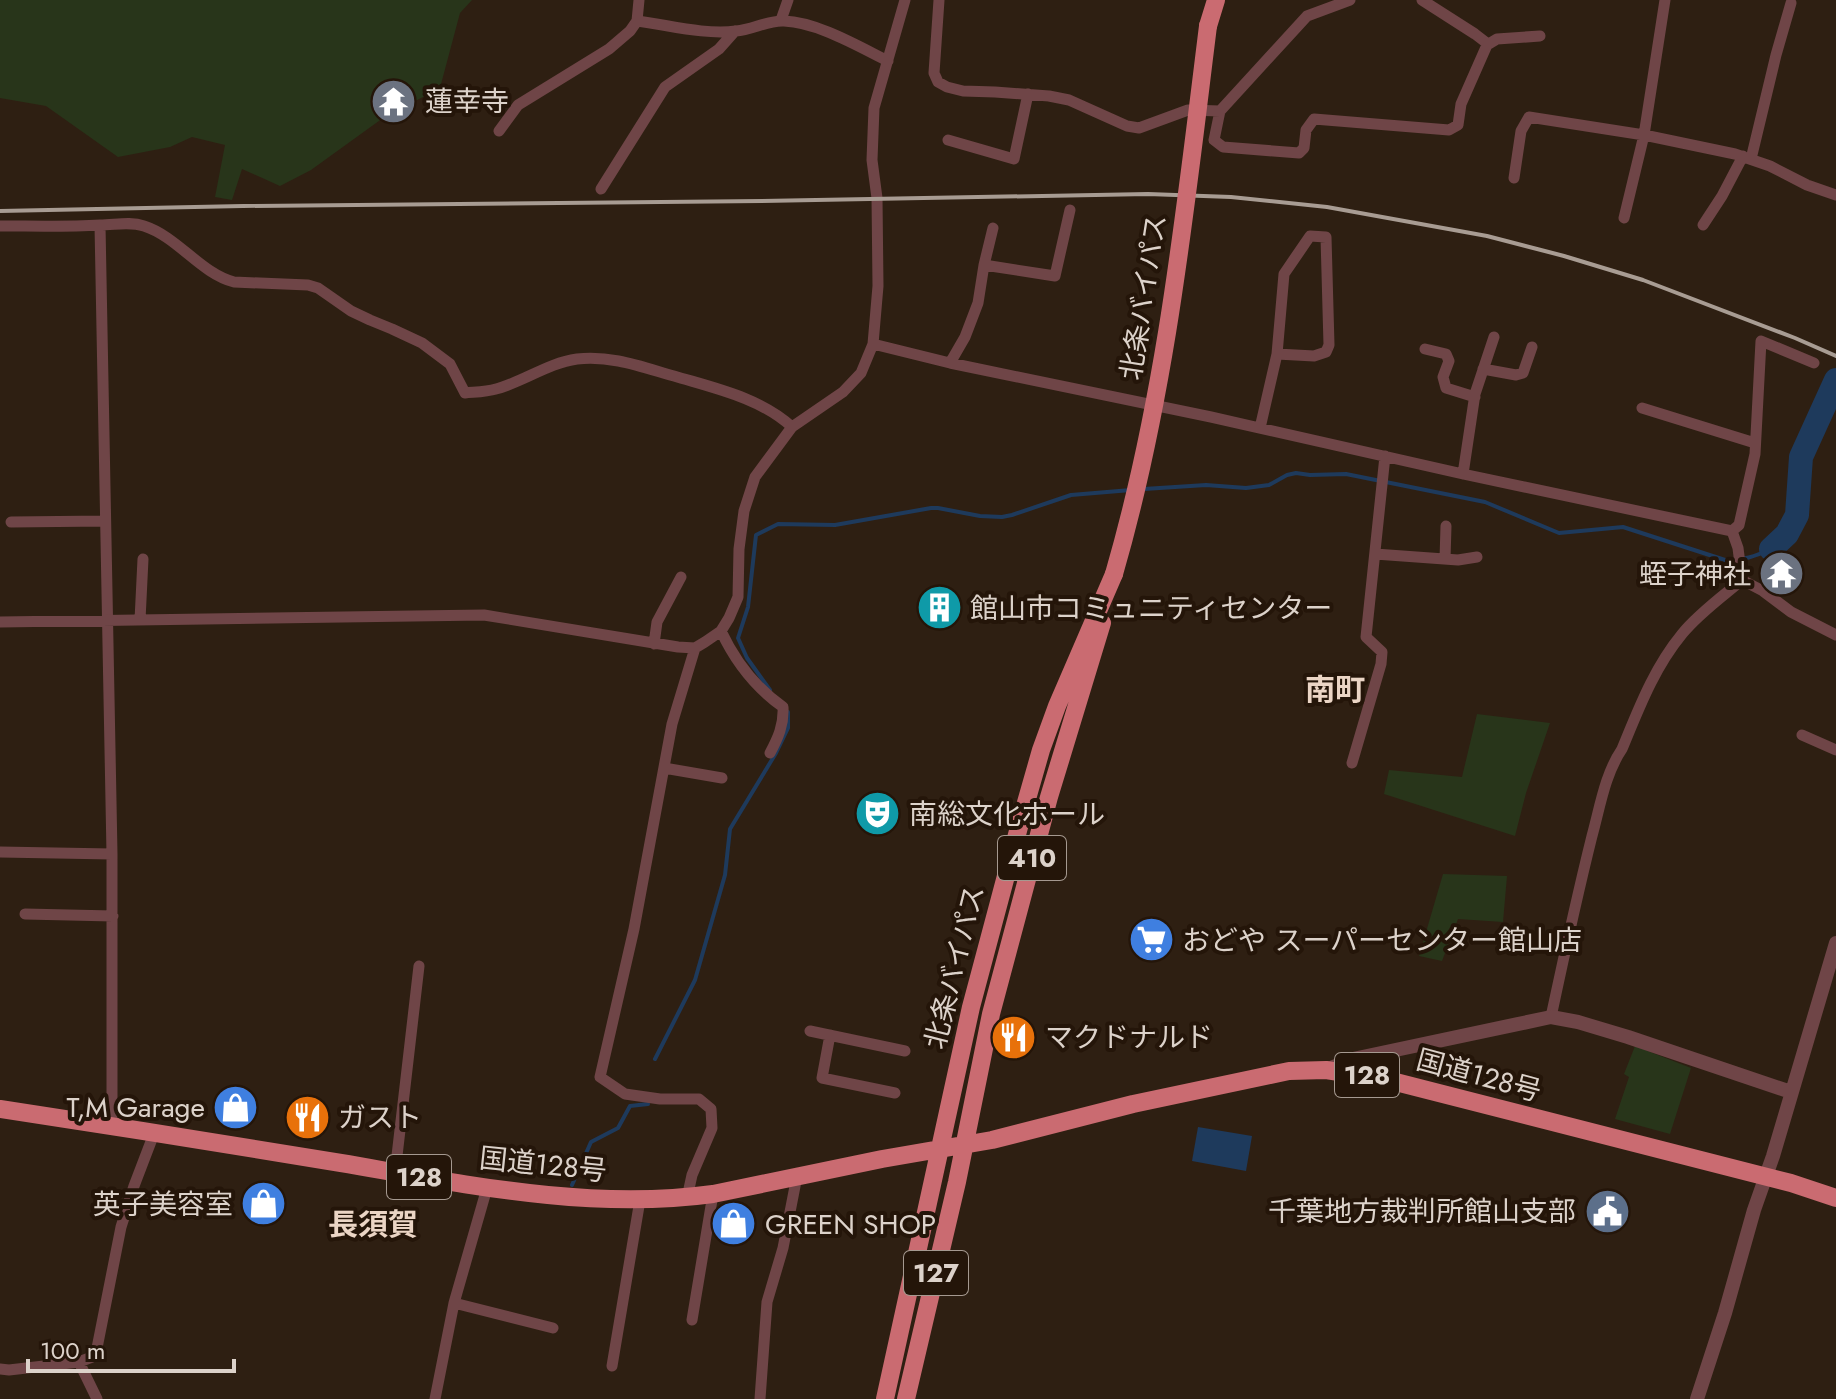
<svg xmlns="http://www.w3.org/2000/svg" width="1836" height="1399" font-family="Jost,'Noto Sans JP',sans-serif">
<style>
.green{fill:#28351a}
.water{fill:#1e3a5c}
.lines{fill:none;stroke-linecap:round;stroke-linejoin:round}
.stream{stroke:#1e3a5c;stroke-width:4}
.river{stroke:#1e3a5c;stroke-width:24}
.minor{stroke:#6f4547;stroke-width:11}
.tertiary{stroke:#6f4547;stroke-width:14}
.trunk{stroke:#ca6b71;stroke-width:18}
.rail{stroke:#a89c93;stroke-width:4}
.trunk-bridge{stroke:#ca6b71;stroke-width:18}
.labels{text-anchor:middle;stroke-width:8;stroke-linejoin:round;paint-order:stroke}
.shield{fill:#241509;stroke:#a59990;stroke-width:2}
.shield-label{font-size:26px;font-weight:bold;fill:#dcd2ca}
.poi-label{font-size:28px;fill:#dcd2ca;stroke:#241509;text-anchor:start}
.street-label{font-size:28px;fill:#dcd2ca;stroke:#241509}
.neighbourhood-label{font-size:30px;font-weight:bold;fill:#ebd5c5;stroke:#241509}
</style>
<rect width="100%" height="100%" fill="#2e1f12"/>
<path class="green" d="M0,0h472l-12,13 -20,75 -57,30 -72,52 -31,16 -38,-17 -10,31 -17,-3 10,-52 -33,-8 -22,10 -52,10 -72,-51 -46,-8z
M1477,714l73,9 -24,70 -11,43 -131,-42 5,-24 73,7z
M1443,874l64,2 -4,46 -45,-3 -16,42 -23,-5z
M1635,1046l56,22 -21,66 -55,-15 14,-42 -5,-3z"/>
<path class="water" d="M1198,1127l54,9 -6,35 -54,-10z"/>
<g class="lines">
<path class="stream" d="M1144,489l62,-4 40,3 23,-3 18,-10 9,-2 14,2 36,-1 139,28 74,31 64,-6 102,33c17,1 31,-4 46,-11
M770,690l-23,-32 -9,-20 10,-31 8,-72 22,-11 57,1 96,-17h7l42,8 22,1 10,-2 59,-20 60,-5
M655,1059l40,-79 30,-105 5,-46 46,-76 12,-25v-16
M572,1185l19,-43 27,-14 12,-22 18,-2"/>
<path class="river" d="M1771,549l16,-15 10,-19 4,-58 35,-77"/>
<path class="minor" d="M939,0l-5,73 4,9 9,5 16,4 32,1 54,4 20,4 58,26 12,2 49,-18 32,1
M1350,0l-43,16 -87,95 -6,29 9,7 76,6 5,-5 2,-18 8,-11 135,11 9,-5 3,-21 26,-59 10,-6 43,-3
M1422,0l53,34 13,10
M781,20l7,-20
M637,21c32,4 67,14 99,10 16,-1 32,-11 48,-10 33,1 74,25 104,40
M499,131l19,-26 91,-56 21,-18 7,-10 2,-21
M948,140l66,19 14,-65
M1751,159l25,-104 15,-52
M1514,178l7,-47 8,-14 115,18 91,19 35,12 37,19 29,10
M601,189l64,-102 54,-38 16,-18
M1624,218l20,-83 21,-135
M100,225l12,629v271
M1703,225l19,-29 21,-40
M0,226c33,0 67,1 100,-1 15,0 30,-4 44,1 34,11 56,47 90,56l74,3 10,3 33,23 19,9 22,9 30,14 28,21 15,29c10,-1 21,-1 31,-4 27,-7 52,-26 81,-30 34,-4 65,8 97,17 40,12 87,22 118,51
M984,265l71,11 15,-66
M873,344l77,19 261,54 252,57 269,57
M1425,349l21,5 3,7 -6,16 3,11 29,9
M950,363l15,-26 13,-34 6,-38 9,-37
M1483,369l33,6 7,-2 9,-26
M1642,408l113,35
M1260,428l17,-74 7,-80 26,-38 16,1 3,108 -3,7 -12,4 -37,-2
M1463,474l12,-80 19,-57
M11,522l94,-1
M1732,531l7,-6 16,-71 6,-113 53,22
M1732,531l6,17 4,32
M1375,554l83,6 19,-3
M1445,559l1,-33
M1742,580l21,11 28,21 45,23
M140,620l3,-61
M0,622l484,-7 194,32 17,1 10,-6 16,-11 8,-13 9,-21 1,-48 5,-38 11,-34 37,-50 51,-35 18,-19 12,-29 5,-58 -1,-88 -5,-38 2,-52 31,-108
M721,631c14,30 35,57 62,76 1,18 -5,31 -13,46
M654,644l3,-22 24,-45
M1802,735l34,15
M1352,763l29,-99 1,-12 -16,-15 19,-181
M664,768l58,10
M0,852l112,2
M25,914l88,2
M1551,1017c13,-61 26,-121 41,-181 8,-29 13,-62 30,-87 17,-41 32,-81 60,-115 16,-20 41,-38 60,-54
M810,1031l95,20
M830,1035l-8,43 73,15
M395,1173l24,-207
M687,1198l5,-23 20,-47 -1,-19 -12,-10h-39l-35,-5 -25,-17 34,-148 38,-205 23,-76
M454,1303l99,25
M692,1320l21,-126
M79,1362l18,37
M612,1366l28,-166
M0,1369l9,1 70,-8 13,-5 5,-9 24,-121 13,-41 21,-55
M435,1399l19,-96 33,-115
M760,1399l7,-97 16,-54 14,-72"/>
<path class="tertiary" d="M1326,1070l27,-11 198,-42 27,5 50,15 163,55
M1697,1399l28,-86 29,-103 19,-54 63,-213"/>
<path class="trunk" d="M1208,26l8,-26
M0,1109c114,17 227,35 341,54 123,21 248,48 372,31l169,-35 110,-19 141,-36 156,-33 37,-1 58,9 407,104 45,15
M885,1399l86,-392 48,-180 22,-77 16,-44 57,-132
M906,1399l51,-217 34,-168 58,-217 53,-174"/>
<path class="rail" d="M0,211l243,-5 519,-5 386,-7 83,3 96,10 160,29 77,20 79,24 152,58 41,18"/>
<path class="trunk-bridge" d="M1114,574c52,-179 71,-364 94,-548"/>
</g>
<defs>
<symbol id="temple-disc" viewBox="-11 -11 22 22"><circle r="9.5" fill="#6b7280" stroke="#241509"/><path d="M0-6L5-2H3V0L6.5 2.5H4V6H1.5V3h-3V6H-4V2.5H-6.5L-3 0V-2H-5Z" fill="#fff"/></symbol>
<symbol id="building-disc" viewBox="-11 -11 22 22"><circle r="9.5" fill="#0f9aa8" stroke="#241509"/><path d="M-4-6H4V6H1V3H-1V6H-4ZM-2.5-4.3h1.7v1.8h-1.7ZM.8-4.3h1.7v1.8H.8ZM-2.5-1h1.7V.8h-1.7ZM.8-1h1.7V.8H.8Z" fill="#fff"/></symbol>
<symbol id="theatre-disc" viewBox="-11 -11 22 22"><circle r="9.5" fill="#0f9aa8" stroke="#241509"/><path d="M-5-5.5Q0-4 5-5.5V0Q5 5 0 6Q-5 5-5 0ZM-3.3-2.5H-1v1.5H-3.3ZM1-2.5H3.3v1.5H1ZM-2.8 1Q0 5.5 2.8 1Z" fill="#fff"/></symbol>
<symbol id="supermarket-disc" viewBox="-11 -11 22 22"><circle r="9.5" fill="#3f7fe0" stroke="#241509"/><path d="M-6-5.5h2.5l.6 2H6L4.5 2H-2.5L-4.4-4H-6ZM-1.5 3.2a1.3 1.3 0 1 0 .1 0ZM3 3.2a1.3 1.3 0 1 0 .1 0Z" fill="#fff"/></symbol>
<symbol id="restaurant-disc" viewBox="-11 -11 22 22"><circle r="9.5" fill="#e8710a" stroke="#241509"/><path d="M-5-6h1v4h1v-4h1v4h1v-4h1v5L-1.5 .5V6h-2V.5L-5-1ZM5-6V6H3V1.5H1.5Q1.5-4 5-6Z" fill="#fff"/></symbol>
<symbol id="shop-disc" viewBox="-11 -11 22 22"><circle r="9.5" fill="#3f7fe0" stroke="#241509"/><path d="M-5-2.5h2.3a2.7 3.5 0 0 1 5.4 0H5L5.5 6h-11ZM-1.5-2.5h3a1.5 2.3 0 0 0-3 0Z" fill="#fff"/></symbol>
<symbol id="civic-disc" viewBox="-11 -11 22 22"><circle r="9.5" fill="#5c6f8a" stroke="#241509"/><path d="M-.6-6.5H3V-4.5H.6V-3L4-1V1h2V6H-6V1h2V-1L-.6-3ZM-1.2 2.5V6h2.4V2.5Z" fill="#fff"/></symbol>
</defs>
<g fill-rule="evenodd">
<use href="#temple-disc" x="368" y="76" width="51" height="51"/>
<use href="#temple-disc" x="1756" y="548" width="51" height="51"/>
<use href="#building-disc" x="914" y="582" width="51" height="51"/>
<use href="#theatre-disc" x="852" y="788" width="51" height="51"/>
<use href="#supermarket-disc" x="1126" y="914" width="51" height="51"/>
<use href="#restaurant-disc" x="988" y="1012" width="51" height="51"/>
<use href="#shop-disc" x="210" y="1082" width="51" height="51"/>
<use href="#restaurant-disc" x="282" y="1092" width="51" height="51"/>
<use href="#shop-disc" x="238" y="1178" width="51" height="51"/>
<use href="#civic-disc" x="1582" y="1186" width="51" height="51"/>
<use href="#shop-disc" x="708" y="1198" width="51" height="51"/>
</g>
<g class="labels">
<g class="shield">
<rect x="998" y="836" width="68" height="44" rx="6"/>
<rect x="1335" y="1053" width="64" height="44" rx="6"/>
<rect x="387" y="1155" width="64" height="44" rx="6"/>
<rect x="904" y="1251" width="64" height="44" rx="6"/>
</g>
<g class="shield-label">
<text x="1032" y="867">410</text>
<text x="1367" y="1084">128</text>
<text x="419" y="1186">128</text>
<text x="936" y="1282">127</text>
</g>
<g class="poi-label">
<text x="425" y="111">蓮幸寺</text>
<text x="1751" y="584" text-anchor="end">蛭子神社</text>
<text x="970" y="618">館山市コミュニティセンター</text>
<text x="909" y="824">南総文化ホール</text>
<text x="1182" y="950">おどや スーパーセンター館山店</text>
<text x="1045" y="1047">マクドナルド</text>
<text x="205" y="1117" text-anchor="end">T,M Garage</text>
<text x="338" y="1127">ガスト</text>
<text x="233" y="1214" text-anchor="end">英子美容室</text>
<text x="1576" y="1221" text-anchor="end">千葉地方裁判所館山支部</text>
<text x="765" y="1234">GREEN SHOP</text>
</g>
<g class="street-label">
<text transform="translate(1143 297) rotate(-81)" y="10">北条バイパス</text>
<text transform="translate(954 967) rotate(-76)" y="10">北条バイパス</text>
<text transform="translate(1479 1075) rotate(15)" y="10">国道128号</text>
<text transform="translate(543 1164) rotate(6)" y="10">国道128号</text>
</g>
<g class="neighbourhood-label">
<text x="1335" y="700">南町</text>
<text x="373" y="1235">長須賀</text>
</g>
</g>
<path d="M28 1359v12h206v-12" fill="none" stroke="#dcd2ca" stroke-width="4"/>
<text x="40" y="1359" font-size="24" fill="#dcd2ca" stroke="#241509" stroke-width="6" paint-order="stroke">100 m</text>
</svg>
